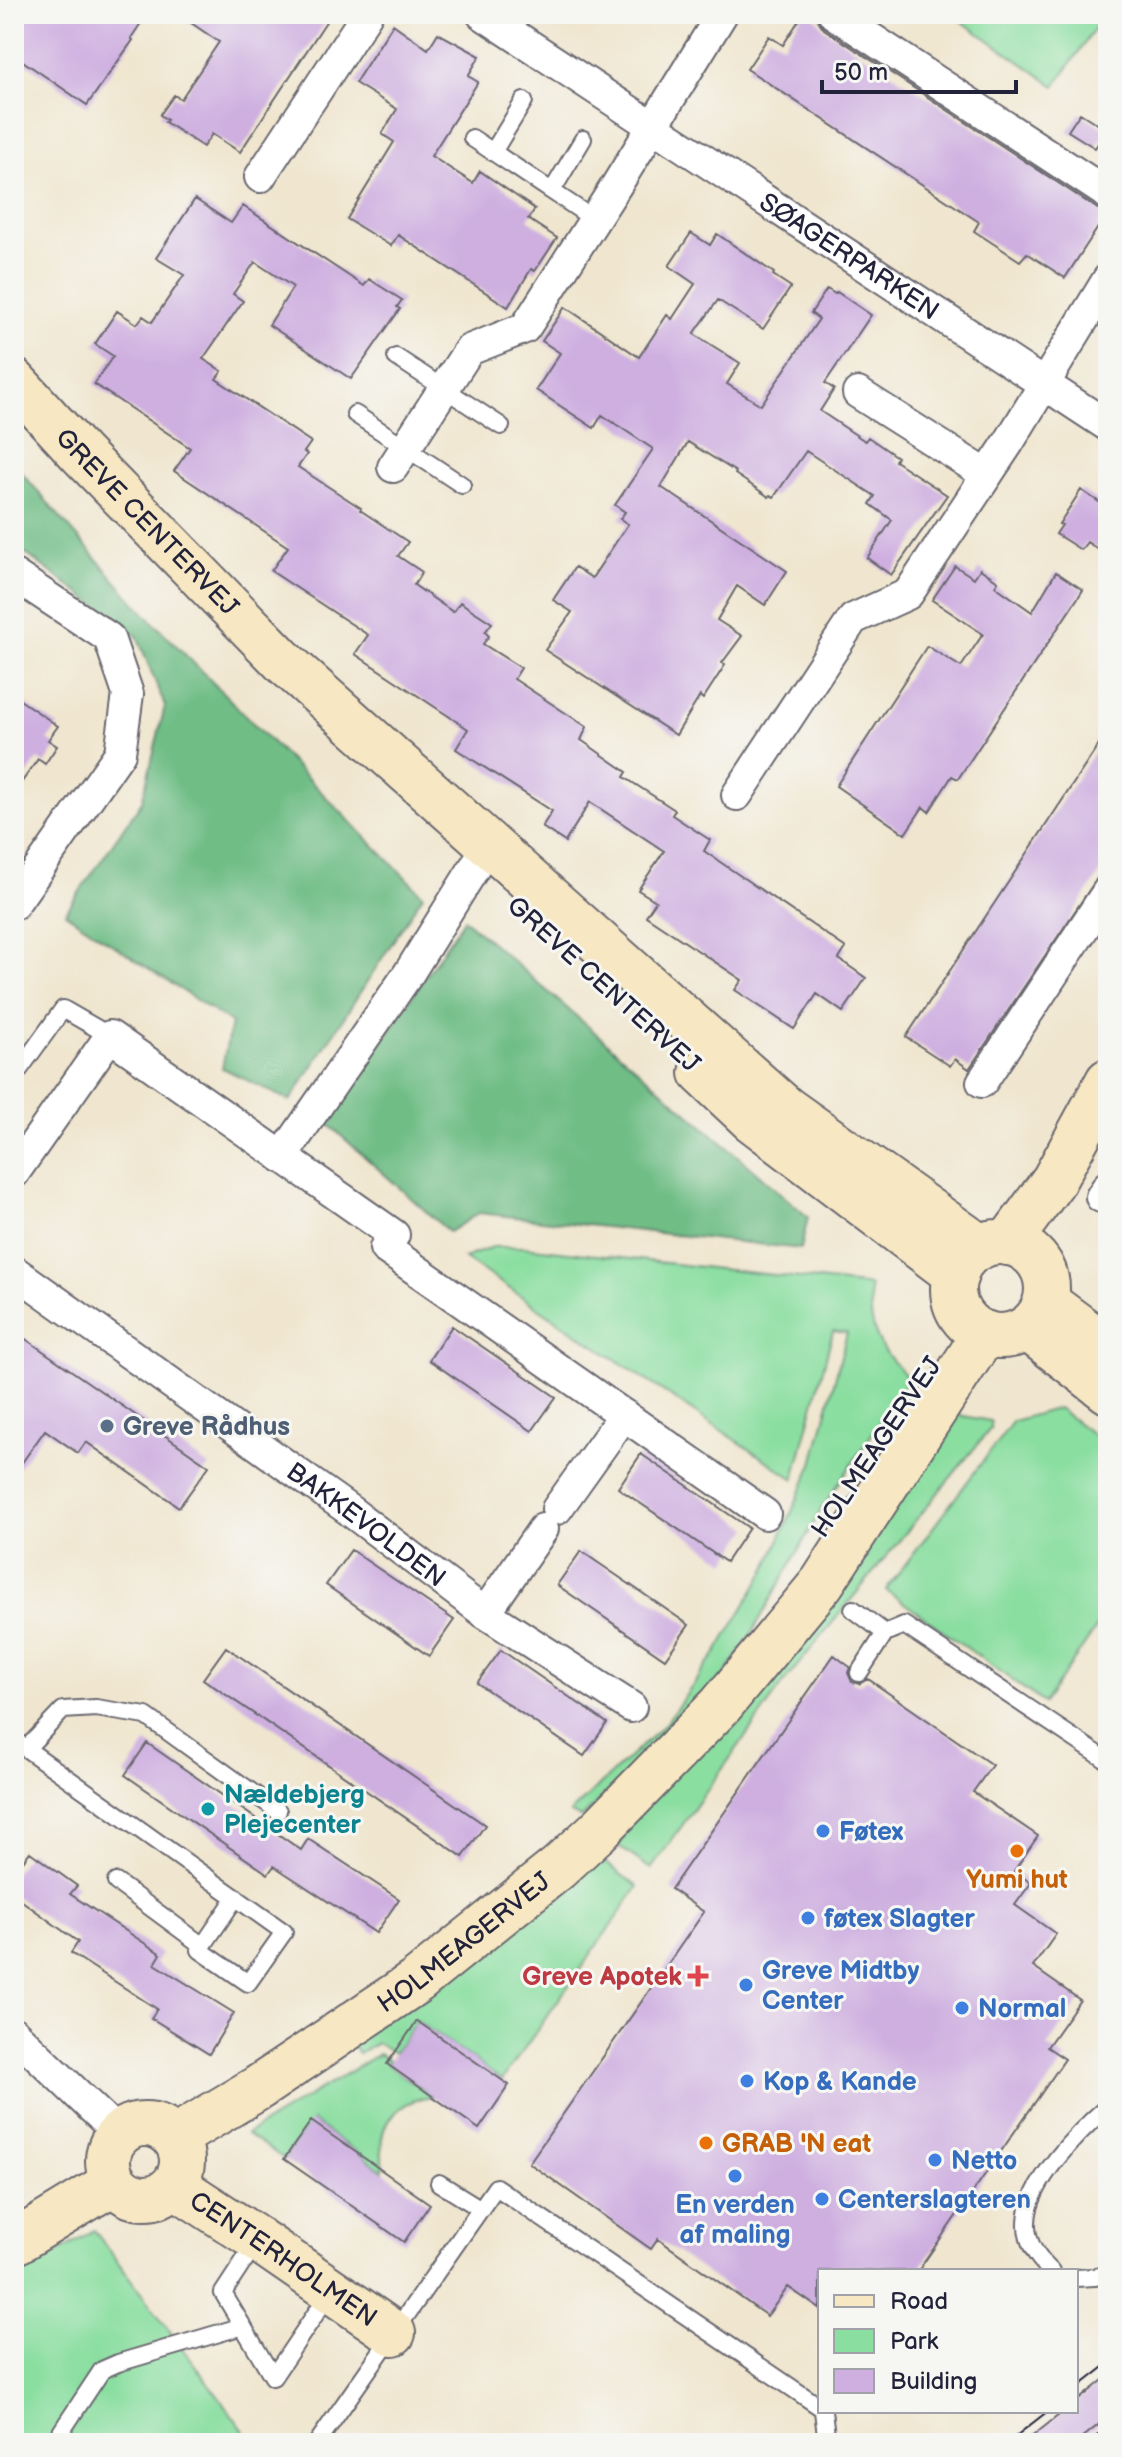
<svg xmlns="http://www.w3.org/2000/svg" width="1122" height="2457" font-family="'Balsamiq Sans',sans-serif">
<style>
.green{fill:#8adea0;stroke:#56806e;stroke-width:2}
.forest{fill:#6fbd86;stroke:#487060;stroke-width:2}
.building{fill:#ceafe0}
.lines{fill:none;stroke-linecap:round;stroke-linejoin:round}
.lane-casing{stroke:#6a676f;stroke-width:20}
.street-casing{stroke:#6a676f;stroke-width:34}
.secondary-casing{stroke:#6a676f;stroke-width:48}
.lane{stroke:#fff;stroke-width:16}
.street{stroke:#fff;stroke-width:30}
.secondary{stroke:#f7e8c3;stroke-width:44}
.tram{stroke:#22223b;stroke-width:2}
.service-dot{fill:#5c6f8a;stroke:#f6f6f2;stroke-width:3}
.culture-dot{fill:#0f9aa8;stroke:#f6f6f2;stroke-width:3}
.shop-dot{fill:#3f7fe0;stroke:#f6f6f2;stroke-width:3}
.food-dot{fill:#e8710a;stroke:#f6f6f2;stroke-width:3}
.health-dot{fill:#e0444e;stroke:#f6f6f2;stroke-width:3}
.labels{text-anchor:middle;stroke-width:6;stroke-linejoin:round;paint-order:stroke}
.street-label{font-size:26px;fill:#22223b;stroke:#f6f6f2}
.service-label{font-size:26px;font-weight:bold;fill:#4e5e75;stroke:#f6f6f2;text-anchor:start}
.culture-label{font-size:26px;font-weight:bold;fill:#0d838f;stroke:#f6f6f2;text-anchor:start}
.shop-label{font-size:26px;font-weight:bold;fill:#366cbe;stroke:#f6f6f2;text-anchor:start}
.food-label{font-size:26px;font-weight:bold;fill:#c56008;stroke:#f6f6f2}
.health-label{font-size:26px;font-weight:bold;fill:#be3a42;stroke:#f6f6f2;text-anchor:end}
</style>
<rect width="100%" height="100%" fill="#f6f6f2"/>
<filter id="ink" filterUnits="userSpaceOnUse"><feTurbulence type="fractalNoise" baseFrequency=".0125" numOctaves="2"/><feDisplacementMap in="SourceGraphic" scale="16" xChannelSelector="R" yChannelSelector="G"/><feConvolveMatrix kernelMatrix="1 2 1 2 8 2 1 2 1" color-interpolation-filters="sRGB"/></filter>
<filter id="wash" filterUnits="userSpaceOnUse"><feTurbulence type="fractalNoise" baseFrequency=".006" numOctaves="4" result="noise"/><feDisplacementMap in="SourceGraphic" scale="32" xChannelSelector="R" yChannelSelector="G"/><feGaussianBlur stdDeviation="1.8" result="paint"/><feColorMatrix in="noise" values="0 0 0 0 0 0 0 0 0 0 0 0 0 0 0 0 0 1.4 0 .05"/><feComposite in="paint" operator="in"/></filter>
<g filter="url(#wash)">
<rect width="100%" height="100%" fill="#f0e6cf"/>
<path class="green" d="M951,14h154l-50,72z
M493,1247h31l346,39c-2,47 8,60 39,93l-88,131 -70,125 -28,43 -141,140 -12,-5 95,-89 52,-72 50,-84 46,-104 34,-131 -14,-2 -39,148 -330,-221z
M947,1408l16,8 28,5v7l-203,249 -137,192 -41,-29z
M1058,1408l50,38v165l-64,92 -158,-113 127,-169z
M595,1855l43,32 -136,193 -85,-59 -23,32 -17,-10 -19,11 -6,-11z
M379,2054l10,6 -2,4 45,32c-23,3 -46,16 -50,42 -2,10 1,23 1,33l-71,-50 -28,38 -37,-25z
M94,2230l159,213h-239v-163z"/>
<path class="forest" d="M14,464l129,148 280,283 -133,206 -68,-33 9,-45 -166,-110 77,-112 23,-95 -28,-70 -123,-91z
M464,919l344,298 -7,32 -322,-36 -30,19 -122,-109z"/>
<g id="blocks">
<path class="building" d="M14,14h133l-16,24 2,2 -46,65 -73,-50z
M178,14h153l-91,138 -28,-18 -9,13 -38,-25 2,-2 -7,-5 14,-20 7,4 38,-57z
M803,14h7l7,5 7,10 274,180 10,3 -43,66 -38,-25 -7,8 -46,-30 5,-9 -232,-153 22,-33 14,9z
M393,24l35,25 10,-16 42,23 -12,20 10,6 -47,74 42,27 7,-12 55,38 -7,10 29,19 -22,33 -4,-2 -23,38 -110,-72 -7,11 -44,-27 47,-77 -12,-8 15,-25 -42,-26z
M1080,113l27,17 -12,18 -27,-17z
M195,199l36,24 12,-17 121,80 5,-7 33,21 -5,7 3,2 -49,70 -82,-54 24,-38 -38,-25 -22,32 10,7 -40,58 19,12 -6,8 95,63 -7,10 3,2 -9,13 63,41 -1,2 48,32 -10,14 24,16 -8,13 39,27 7,-10 32,21 -7,9 4,4 -6,8 38,24 -7,11 73,48 -6,13 46,32 -3,5 51,33 -3,5 38,25 -6,11 142,97 -7,11 27,19 -23,34 -26,-18 -23,35 -59,-39 7,-10 -96,-64 10,-15 -18,-11 26,-39 -74,-49 -25,40 -23,-15 10,-16 -96,-62 12,-20 -113,-75 13,-19 -97,-64 17,-24 -114,-76 16,-23 -96,-64 19,-28 -18,-12 22,-33 20,13 6,-8 9,6 32,-47 -28,-17z
M691,233l19,12 7,-11 57,39 -1,2 18,12 -28,42 -45,-29 -24,34 46,29 -13,21 34,21 58,-86 -8,-6 16,-24 8,5 2,-2 34,23 -46,68 9,6 -14,22 45,30 3,-4 29,20 -2,4 52,34 -56,80 -24,-17 25,-38 -22,-16 5,-8 -69,-45 -32,46 -4,-2 -1,2 -34,-23 1,-2 -48,-30 -27,45 126,84 -22,34 -28,-19 -20,34 25,16 -20,27 3,2 -22,34 -3,-3 -24,39 -131,-85 27,-38 -19,-12 22,-33 17,11 36,-54 -8,-5 5,-7 -10,-7 38,-56 -51,-34 -8,13 -58,-38 24,-37 -18,-12 23,-34 74,50 28,-42 5,4 23,-35 -26,-18z
M1081,490l27,18v48l-21,-14 -6,8 -25,-16 6,-9 -3,-1z
M955,566l19,12 6,-9 18,12 -3,5 37,26 24,-40 27,18 -125,189 -6,-3 -23,36 -6,-5 -18,27 -69,-48 91,-140 34,21 22,-33 -51,-34z
M14,696l44,30 -10,14 9,6 -12,18 -7,-5 -24,34z
M1108,731v131l-139,207 -14,-10 -5,7 -44,-29z
M452,1326l104,71 -24,34 -103,-71z
M14,1331l195,135 -30,41 -93,-65 -8,11 -33,-23 -31,44z
M641,1454l108,74 -23,34 -108,-74z
M351,1550l103,70 -25,36 -103,-71z
M581,1551l108,74 -24,34 -108,-74z
M226,1647l259,178 -22,32 -260,-178z
M501,1650l106,73 -23,33 -107,-73z
M834,1655l16,12 -2,6 4,9 7,2 9,-5 124,86 -19,27 65,44 -24,35 17,12 -16,22 41,29 -23,33 47,33 -33,47 18,12 -147,212h-98v38l-32,-22 -21,29 -109,-77 -7,10 -122,-86 175,-251 -33,-23z
M147,1743l154,107 7,-11 91,60 -23,34 -102,-67 -6,8 -143,-99z
M30,1852l47,34 -7,8 91,60 -6,10 79,49 -25,41 -58,-36 6,-9 -86,-56 7,-11 -64,-47v-22z
M417,2021l92,64 -30,44 -92,-65z
M311,2121l119,83 -26,38 -120,-83z
M1108,2376v41l-32,26h-52l40,-32h12v-9z"/>
</g>
</g>
<g filter="url(#ink)">
<use href="#blocks" fill-opacity="0" stroke="#6a676f" stroke-width="2"/>
<g class="lines">
<defs>
<path id="lane" d="M472,138l123,82
M493,152l31,-51
M552,191l31,-52
M396,357l105,69
M355,414l107,71
M14,1077l49,-68 47,27
M853,1609l32,24
M885,1633l19,-8 204,136
M859,1673l26,-40
M14,1740l270,192 -36,51 -48,-33 36,-53
M26,1749l37,-39 33,-2 50,8 132,95
M116,1882l87,64
M439,2183l42,26
M257,2241l-34,52 50,84 58,-86
M1051,2271c-14,-13 -25,-29 -24,-49 1,-40 52,-91 81,-116
M1076,2278l19,-1 13,-3
M823,2411l4,32
M61,2432l41,-62 16,-7 125,-37
M317,2443l179,-256 324,220"/>
<g id="street">
<path id="s1" d="M482,14l626,412"/>
<path d="M834,14l274,180"/>
<path d="M260,177l107,-163"/>
<path d="M858,393l129,82"/>
<path d="M393,467l76,-117 56,-22 91,-142 106,-172"/>
<path d="M14,575l95,63 19,56 -8,59 -106,151"/>
<path d="M737,795l116,-176 55,-25 101,-152 99,-163"/>
<path d="M982,1082l126,-191"/>
<path d="M282,1157l127,-184 80,-129"/>
<path d="M14,1173l96,-137 284,199 -9,13 380,266"/>
<path d="M1101,1197l7,-11"/>
<path id="s2" d="M14,1271l335,239 136,103 146,94"/>
<path d="M557,1509l67,-94"/>
<path d="M485,1613l58,-84"/>
<path d="M14,2033l105,101"/>
</g>
<g id="secondary">
<path id="s3" d="M14,381l66,72 202,207 503,448 195,139"/>
<path d="M702,1073l50,47 204,155"/>
<circle cx="1000" cy="1289" r="47"/>
<path d="M1008,1243l46,-63 54,-99"/>
<path d="M1046,1302l62,46"/>
<path d="M1027,1328l81,63"/>
<circle cx="145" cy="2161" r="37"/>
<path id="s4" d="M174,2138l84,-50 159,-107 141,-113 40,-37 123,-126 101,-122 163,-250"/>
<path id="s5" d="M174,2185l83,54 136,94"/>
<path d="M14,2243l100,-61"/>
</g>
</defs>
<use href="#lane" class="lane-casing"/>
<use href="#street" class="street-casing"/>
<use href="#secondary" class="secondary-casing"/>
<use href="#lane" class="lane"/>
<use href="#street" class="street"/>
<use href="#secondary" class="secondary"/>
<path class="tram" d="M1076,2389l32,-25
M1007,2443l41,-32
M1088,2443l20,-16"/>
</g>
</g>
<circle class="service-dot" cx="107" cy="1426" r="8"/>
<circle class="culture-dot" cx="208" cy="1809" r="8"/>
<g class="shop-dot">
<circle cx="823" cy="1831" r="8"/>
<circle cx="808" cy="1918" r="8"/>
<circle cx="746" cy="1985" r="8"/>
<circle cx="962" cy="2008" r="8"/>
<circle cx="747" cy="2081" r="8"/>
<circle cx="935" cy="2160" r="8"/>
<circle cx="735" cy="2176" r="8"/>
<circle cx="822" cy="2199" r="8"/>
</g>
<g class="food-dot">
<circle cx="1017" cy="1851" r="8"/>
<circle cx="706" cy="2143" r="8"/>
</g>
<path class="health-dot" d="M694 1964h8v8h8v8h-8v8h-8v-8h-8v-8h8z"/>
<g class="labels">
<g class="street-label">
<text dy="9" stroke="none"><textPath href="#s1" startOffset="440">SØAGERPARKEN</textPath></text>
<text dy="9" stroke="none"><textPath href="#s3" startOffset="194">GREVE CENTERVEJ</textPath></text>
<text transform="translate(604 984) rotate(42)" y="9">GREVE CENTERVEJ</text>
<text transform="translate(876 1447) rotate(-56)" y="9">HOLMEAGERVEJ</text>
<text dy="9" stroke="none"><textPath href="#s2" startOffset="434">BAKKEVOLDEN</textPath></text>
<text dy="9" stroke="none"><textPath href="#s4" startOffset="350">HOLMEAGERVEJ</textPath></text>
<text dy="9" stroke="none"><textPath href="#s5" startOffset="132">CENTERHOLMEN</textPath></text>
</g>
<g class="service-label">
<text x="123" y="1435">Greve Rådhus</text>
</g>
<g class="culture-label">
<text x="224" y="1803">Nældebjerg<tspan x="224" dy="30">Plejecenter</tspan></text>
</g>
<g class="shop-label">
<text x="839" y="1840">Føtex</text>
<text x="824" y="1927">føtex Slagter</text>
<text x="762" y="1979">Greve Midtby<tspan x="762" dy="30">Center</tspan></text>
<text x="978" y="2017">Normal</text>
<text x="763" y="2090">Kop &amp; Kande</text>
<text x="951" y="2169">Netto</text>
<text x="838" y="2208">Centerslagteren</text>
<text x="735" y="2213" text-anchor="middle">En verden<tspan x="735" dy="30">af maling</tspan></text>
</g>
<g class="food-label">
<text x="1017" y="1888">Yumi hut</text>
<text x="722" y="2152" text-anchor="start">GRAB 'N eat</text>
</g>
<g class="health-label">
<text x="682" y="1985">Greve Apotek</text>
</g>
</g>
<rect width="1122" height="2457" fill="none" stroke="#f6f6f2" stroke-width="48"/>
<rect x="818" y="2269" width="260" height="144" fill="#f6f6f2" stroke="#a1a1a9" stroke-width="2"/>
<rect x="834" y="2295" width="40" height="12" fill="#f7e8c3" stroke="#a1a1a9" stroke-width="2"/>
<text x="890" y="2309" font-size="24" fill="#22223b">Road</text>
<rect x="834" y="2329" width="40" height="24" fill="#8adea0" stroke="#a1a1a9" stroke-width="2"/>
<text x="890" y="2349" font-size="24" fill="#22223b">Park</text>
<rect x="834" y="2369" width="40" height="24" fill="#ceafe0" stroke="#a1a1a9" stroke-width="2"/>
<text x="890" y="2389" font-size="24" fill="#22223b">Building</text>
<path d="M822 80v12h194v-12" fill="none" stroke="#22223b" stroke-width="4"/>
<text x="834" y="80" font-size="24" fill="#22223b" stroke="#f6f6f2" stroke-width="6" paint-order="stroke">50 m</text>
</svg>
